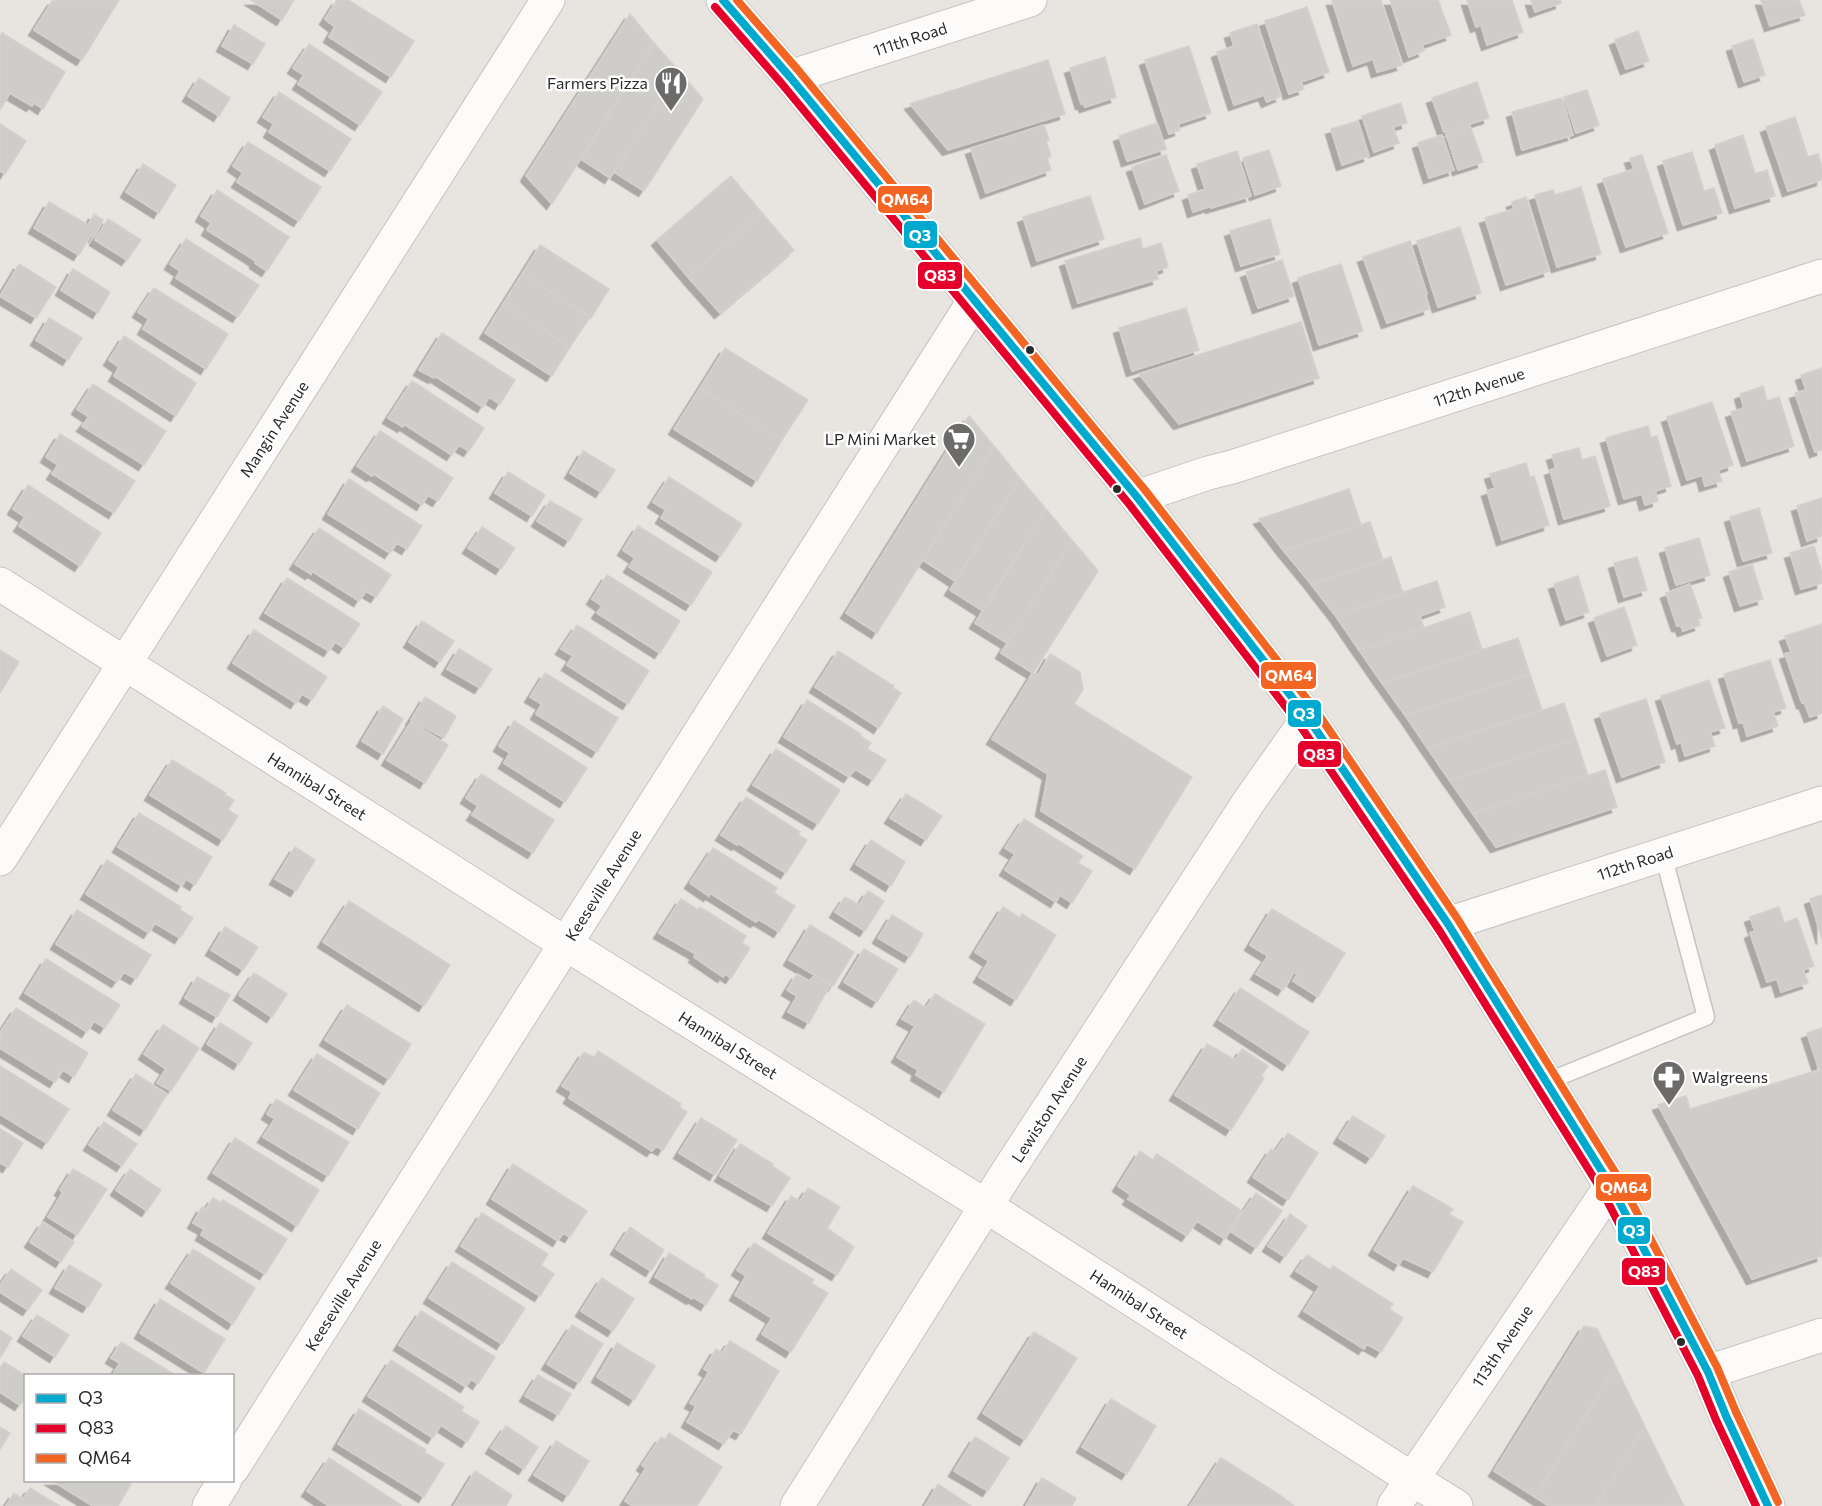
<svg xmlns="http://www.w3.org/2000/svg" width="1822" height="1506" font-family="Commissioner,sans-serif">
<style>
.building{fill:#cfcdca;stroke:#d3d0cd;stroke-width:1.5;filter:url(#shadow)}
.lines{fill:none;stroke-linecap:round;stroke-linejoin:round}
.lane-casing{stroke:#c4c4c3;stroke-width:19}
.street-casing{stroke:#c4c4c3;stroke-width:35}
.secondary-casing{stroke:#c4c4c3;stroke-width:35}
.lane{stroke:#fcfbfa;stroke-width:16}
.street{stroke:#fcfbfa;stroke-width:33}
.secondary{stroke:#fcfbfa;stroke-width:33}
.bus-1-casing{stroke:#fff;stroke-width:12}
.bus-2-casing{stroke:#fff;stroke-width:12}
.bus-3-casing{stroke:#fff;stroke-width:12}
.bus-1{stroke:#00a9ce;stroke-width:8}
.bus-2{stroke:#e4002b;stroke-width:8}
.bus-3{stroke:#f26522;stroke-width:8}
.bus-dot{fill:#2a2a2a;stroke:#fff;stroke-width:2}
.labels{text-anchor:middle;stroke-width:5;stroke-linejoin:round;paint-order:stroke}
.street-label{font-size:16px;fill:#2a2a2a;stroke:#fff}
.poi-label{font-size:16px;fill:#2a2a2a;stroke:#fff;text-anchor:end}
.line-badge{stroke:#fff;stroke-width:2}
.badge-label{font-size:16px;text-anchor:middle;font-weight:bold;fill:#fff}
</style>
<defs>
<filter id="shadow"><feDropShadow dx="-5.5" dy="5.5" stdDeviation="0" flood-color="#0004"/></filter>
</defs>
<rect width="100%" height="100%" fill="#e8e5e1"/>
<path class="building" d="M53,0h66l-37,60 -48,-30z
M251,0h43l-12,20z
M337,0h11l66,41 -23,36 -62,-40 6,-10 -10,-8z
M1332,0h49l21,65 -25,7 -4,-13 -20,7z
M1390,0h48l13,35 -29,10 2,6 -15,6z
M1467,0h45l11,32 -36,13 -6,-20 -5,2z
M1531,0h29l1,3 -26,9z
M1761,0h38l6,15 -35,11z
M1307,7l22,65 -28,10 3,7 -15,5 -24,-73z
M630,14l24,29 -102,161 -26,-28z
M1257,24l24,72 -14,6 -3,-7 -30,10 -17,-53 17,-6 -4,-13z
M234,25l31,19 -12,20 -31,-18z
M1638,31l11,30 -23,8 -11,-29z
M2,33l63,39 -22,37 -9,-6 -2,3 -22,-13 -10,17v-73z
M1753,39l12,36 -21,7 -12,-36z
M654,43l25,28 -69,107 -29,-19z
M309,44l73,48 -22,33 -62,-41 6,-9 -11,-7z
M1189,46l22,67 -33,11 2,6 -11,4 -24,-74z
M1105,57l11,40 -31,10 -2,-4 -2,1 -11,-36z
M1048,60l17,54 -117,36 -38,-46z
M679,71l24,28 -59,92 -30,-19z
M199,78l31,20 -11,18 -31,-20z
M1477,82l12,36 -45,14 -12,-34z
M1587,90l12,35 -23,8 -12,-36z
M279,92l72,47 -21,32 -61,-39 5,-8 -11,-7z
M1562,98l11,37 -51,15 -10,-38z
M1401,103l6,20 -14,4 6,16 -25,9 -12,-36z
M1795,117l13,40 10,-3 4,13v13l-34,11 -22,-64z
M1358,121l11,35 -27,9 -11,-36z
M1157,123l9,26 -39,12 -8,-25z
M0,124l26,17 -21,33 -5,-3z
M1044,125l5,15 -3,1 5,15 -4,2 4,12 -65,23 -15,-44z
M1470,126l13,36 -25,8 -12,-36z
M1442,135l12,35 -25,8 -11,-35z
M1743,135l12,39 12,-4 8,26 -40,12 -20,-63z
M248,142l73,45 -22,34 -62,-39 6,-9 -10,-7z
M1269,150l12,36 -26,9 -12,-37z
M1237,151l14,45 -40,12v-2l-18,6 -5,-17 17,-6 -8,-25z
M1692,152l12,39 10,-3 8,25 -39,12 -20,-64z
M1166,155l13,36 -34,13 -13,-37z
M1642,155l26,78 -42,14 -23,-68 31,-10 -4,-11z
M143,164l33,21 -17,28 -33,-21z
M731,176l31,37 -74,64 -31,-37z
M1581,187l20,67 -44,13 -22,-72 18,-5 2,5z
M217,190l72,47 -22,34 -12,-8 1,-2 -49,-31 4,-7 -10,-7z
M1090,196l14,43 -67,22 -14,-44z
M1526,197l23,74 -43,14 -21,-67 29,-9 -2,-7z
M49,202l39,23 6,-11 9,6 -9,17 -3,-2 -12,20 -45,-27z
M762,213l32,37 -74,63 -32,-36z
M108,219l33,21 -14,20 -32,-20z
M1270,219l10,35 -39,12 -11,-35z
M1460,227l21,66 -43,14 -21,-66z
M1140,238l3,11 18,-6 7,24 -12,4 2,8 -80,24 -13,-42z
M186,239l73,46 -21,32 -62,-39 4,-7 -10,-7z
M1410,241l17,53 -2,1 4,14 -42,14 -24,-66z
M540,245l69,44 -18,29 -69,-44z
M1282,260l12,36 -36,12 -12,-36z
M19,264l37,23 -20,31 -36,-22z
M1341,264l22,67 -44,14 -21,-67z
M73,269l37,23 -12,21 -37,-23z
M522,274l68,43 -20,30 -67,-43z
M154,288l74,46 -22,35 -63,-40 6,-10 -11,-7z
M503,304l67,43 -18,29 -67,-43z
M1186,308l13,42 -67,21 -13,-43z
M49,318l33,20 -14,22 -32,-20z
M1301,322l18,56 -73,24 -67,22 -40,-50z
M442,333l73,47 -15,24 -11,-7 -6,10 -48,-31 -1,2 -15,-8z
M124,336l72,47 -20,33 -62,-40 5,-9 -10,-7z
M725,348l83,52 -26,40 -82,-52z
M1822,368v82l-7,2 -20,-59 11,-3 -5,-15z
M412,381l72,47 -15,23 -10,-6 -7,10 -48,-31 -1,3 -15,-9z
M93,384l73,47 -22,34 -62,-39 7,-9 -12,-8z
M1763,386l4,15 12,-4 15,49 -47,15 -16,-49 13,-4 -4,-14z
M700,388l82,52 -25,41 -83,-52z
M1712,402l21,63 -15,5 4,11 -17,5 -3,-11 -15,5 -20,-63z
M969,416l25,30 -117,187 -31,-20z
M1648,426l3,12 6,-2 14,50 -16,5 3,10 -13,4 -3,-11 -18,5 -18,-61z
M380,431l73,47 -15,23 -10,-6 -6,10 -48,-31 -2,2 -15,-10z
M60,434l75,47 -21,32 -62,-39 6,-9 -12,-8z
M994,446l26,32 -65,103 -32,-21z
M1579,448l3,12 13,-4 15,50 -46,13 -14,-49 6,-2 -4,-13z
M583,451l32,19 -14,22 -31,-19z
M1526,463l4,14 4,-1 15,49 -47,15 -15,-49 8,-3 -5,-14z
M508,472l37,23 -13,21 -37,-23z
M669,477l73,47 -21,32 -60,-38 5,-8 -13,-8z
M1020,478l26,31 -63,102 -33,-21z
M349,479l73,47 -15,23 -10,-6 -7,10 -62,-39z
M28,485l73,48 -21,33 -61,-40 6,-9 -12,-8z
M1349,489l12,36 -77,26 -25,-32z
M1822,498v38l-15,5 -10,-35z
M550,501l32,18 -13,22 -32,-20z
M1759,508l13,45 -29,8 -13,-44z
M1046,509l26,31 -65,103 -32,-20z
M1370,522l13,38 -72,24 -27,-33z
M638,526l74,46 -21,33 -62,-38 6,-9 -12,-8z
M482,527l33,21 -14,21 -33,-21z
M319,528l72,47 -15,22 -10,-6 -7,10 -47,-30 -1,3 -16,-10z
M1699,538l11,37 -34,10 -11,-37z
M1072,540l26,31 -65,102 -32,-20z
M1814,546l8,27v10l-21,6 -11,-36z
M1391,557l12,36 -68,22 -24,-31z
M1637,557l10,33 -23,7 -10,-34z
M1752,564l11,35 -23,7 -11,-34z
M607,575l73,46 -20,32 -63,-40 5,-7 -10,-7z
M1578,576l11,36 -23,8 -12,-36z
M287,578l73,46 -16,24 -9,-6 -6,9 -64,-38z
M1437,581l8,26 -25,9 4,12 -65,22 -24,-35z
M1690,584l12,34 -4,1 2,6 -17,6 -2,-5h-4l-11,-33z
M1624,607l13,38 -30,11 -13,-38z
M1470,612l12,38 -100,33 -23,-33z
M422,621l32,20 -14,21 -31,-20z
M1822,624v89l-12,4 -6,-15 -2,1 -17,-49 6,-2 -6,-16z
M577,625l72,46 -21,33 -61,-39 6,-9 -12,-7z
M254,630l73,47 -15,23 -10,-6 -6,9 -63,-40z
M1518,638l12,36 -125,41 -23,-32z
M459,649l33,20 -12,19 -33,-19z
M0,650l19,12 -19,31z
M838,651l56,35 -1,2 8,5 -22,35 -64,-41z
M1050,654l30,18 3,17 -9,15 118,73 -57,92 -94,-58 7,-37 -56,-35 41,-66 5,2z
M1770,660l16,48 -13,4 5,14 -31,10 -4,-14 -4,1 -15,-49z
M545,673l73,45 -21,34 -61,-38 6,-10 -12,-7z
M1530,674l12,36 -114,39 -23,-34z
M1709,680l16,48 -15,4 5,14 -30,10 -4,-14 -4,2 -16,-48z
M425,697l31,19 -12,22 -33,-18z
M1646,699l19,63 -43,15 -22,-63z
M807,700l54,34 -1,2 11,7 -4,6 19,11 -13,20 -18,-11 -6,8 -65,-40z
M1564,703l12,36 -126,42 -22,-32z
M383,706l20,13 -20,35 -21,-13z
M514,721l73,47 -22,34 -61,-39 6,-10 -11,-7z
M411,722l37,23 -23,38 -38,-23z
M1576,739l12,37 -115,38 -23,-33z
M776,749l64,41 -22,34 -65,-39z
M172,760l54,33 -1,2 9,5 -6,10 10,6 -15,24 -73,-45z
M1605,770l12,37 -121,40 -23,-33z
M481,774l73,46 -21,33 -61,-38 6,-9 -12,-8z
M906,794l36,22 -16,24 -36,-22z
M746,797l54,35 -2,3 9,5 -21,33 -48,-30 -1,2 -16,-10z
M139,813l73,44 -17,28 -9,-6 -4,7 -64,-39z
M1024,819l59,37 -5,7 14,8 -20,32 -12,-8 -4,7 -51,-32 10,-16 -10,-6z
M871,840l34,22 -14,24 -35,-22z
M295,847l20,13 -19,31 -21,-12z
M713,848l64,40 -3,5 21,13 -16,26 -21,-13 -2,3 -46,-29 -1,3 -19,-13z
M107,860l74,47 -1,3 13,8 -13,20 -25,-15 -6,10 -63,-39z
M868,891l16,10 -19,30 -30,-19 10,-15 14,8z
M1822,895v44l-12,-40z
M681,899l17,11 2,-3 46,29 -4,7 8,5 -19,30 -6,-4 -2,3 -29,-20 2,-3 -37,-21z
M349,901l101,64 -26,41 -101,-64z
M1003,907l17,11 2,-4 34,21 -40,65 -37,-23 10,-16 -14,-9z
M1779,907l5,16 13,-5 17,48 -11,4 5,13 -27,9 -4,-13 -10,3 -17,-49 5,-2 -5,-14z
M1272,909l73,44 -27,44 -25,-16 4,-7 -3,-2 -11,18 -27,-16 12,-18 -18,-11z
M77,910l74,45 -15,24 -12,-7 -7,10 -61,-38z
M892,915l31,19 -13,23 -32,-19z
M810,925l44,27 -21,34 -44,-26z
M225,927l33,20 -15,23 -32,-20z
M864,949l34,20 -21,33 -33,-20z
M46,959l74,46 -15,23 -11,-7 -7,11 -62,-39z
M254,973l33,21 -15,23 -33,-22z
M797,974l12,7 6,-6 15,10 -21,38 -21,-11 9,-16 -10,-6z
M197,977l33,18 -13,22 -32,-19z
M1240,988l69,44 -21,33 -69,-45z
M935,994l50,30 -41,68 -28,-17 2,-5 -21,-13 18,-31 -13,-7 12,-19 12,8z
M347,1005l64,39 -22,35 -64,-39z
M16,1008l72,45 -14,24 -11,-7 -8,12 -55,-34v-15z
M220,1023l32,20 -13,21 -32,-20z
M163,1025l36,23 -28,43 -14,-8 9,-14 -22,-15z
M1822,1028v40l-3,1 -12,-36z
M1207,1044l28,16 7,-11 26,17 -7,10 3,2 -33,52 -56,-35z
M598,1051l83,53 -2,3 8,5 -24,38 -7,-4 -4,5 -83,-53 3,-6 -10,-6 22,-34 10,6z
M317,1054l63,39 -22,36 -64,-39z
M0,1066l69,43 -22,34 -47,-29z
M1822,1069v187l-70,23 -94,-174 28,-9 4,13z
M136,1074l31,20 -22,36 -32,-20z
M276,1099l73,43 -21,34 -65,-39 12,-18 -8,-5z
M1353,1116l32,20 -14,22 -32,-20z
M701,1118l36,22 -22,35 -36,-22z
M104,1122l33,22 -15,22 -33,-21z
M0,1129l23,14 -15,24 -8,-4z
M1288,1133l30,20 -30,47 -35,-23 18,-28 4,3z
M235,1138l84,52 -22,36 -84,-53z
M740,1144l33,20 -1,2 18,12 -18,28 -52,-30z
M1140,1151l13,9 4,-6 85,57 -17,28 -28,-18 -10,15 -59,-37 3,-4 -13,-9z
M513,1164l74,47 -17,26 -7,-4 -5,8 -66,-42z
M73,1169l34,20 -30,46 -29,-18 15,-25 -3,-2z
M130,1169l31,21 -14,21 -31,-21z
M1413,1186l40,23 -4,5 14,8 -30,50 -30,-14 -4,7 -25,-15z
M808,1188l32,19 -13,21 27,19 -17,28 -69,-42 23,-37 9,5z
M1256,1193l26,18 -26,37 -26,-17z
M213,1198l8,5 2,-3 64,39 -22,35 -64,-39 3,-6 -11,-6 9,-16 4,2z
M482,1213l66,41 -7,11 13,9 -14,22 -79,-50z
M1290,1214l17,12 -22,31 -17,-11z
M43,1222l31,20 -13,20 -31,-20z
M630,1227l34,23 -13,21 -35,-22z
M754,1243l60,37 -3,3 17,10 -37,59 -29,-18 10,-16 -37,-23 11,-19 -9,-6z
M193,1249l62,39 -22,36 -62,-41z
M669,1253l36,22 -1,2 14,8 -12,20 -13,-8 -1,2 -37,-22z
M1307,1255l23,15 3,-4 60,38 -4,5 14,9 -22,34 -14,-8 -3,5 -60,-38 16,-25 -24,-15z
M452,1262l73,46 -23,36 -73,-46z
M69,1265l33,19 -14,23 -33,-19z
M11,1269l31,21 -14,20 -28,-18v-6z
M602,1278l32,21 -21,32 -32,-20z
M160,1299l65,40 -21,34 -64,-40z
M421,1311l74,46 -17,27 -7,-5 -5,8 -67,-42z
M37,1315l32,20 -14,22 -32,-21z
M572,1325l31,19 -24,39 -32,-19z
M1584,1326l13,3 19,38 -81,130 -41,-26z
M0,1330l12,8 -12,20z
M1034,1332l43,26 -52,82 -42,-27z
M730,1341l49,30 -38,63 -8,-4 -9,14 -37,-22 9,-16 -6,-3 19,-31 -5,-3 12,-20 6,4z
M121,1342l56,34h-65l8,-13 -9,-5z
M617,1343l38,23 -21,34 -37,-23z
M391,1360l73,47 -3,4 18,11 -12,20 -26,-17 -8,13 -65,-42z
M4,1362l22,14v21l-6,8 -20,-13v-24z
M1616,1367l29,60 -50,79h-46l-14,-9z
M538,1375l33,19 -13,21 -33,-19z
M1111,1399l45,27 -29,48 -45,-27z
M359,1409l67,41 -2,2 20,12 -20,33 -86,-53z
M506,1426l32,21 -14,22 -33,-21z
M0,1427l10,6 -10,16z
M1645,1427l31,63 -10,16h-71z
M669,1433l53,34 -25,39h-64l-8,-5 21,-33 -4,-3 19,-28 4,3z
M975,1437l34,21 -21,33 -34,-20z
M556,1441l33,20 -21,35 -34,-21z
M329,1458l72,47v1h-72l-22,-15z
M1221,1458l59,37 14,11h-104z
M475,1471l37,24 -6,11h-52z
M1042,1478l34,20 -4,8h-46z
M51,1480h75l5,4 -13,22h-25z
M938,1484l33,22h-46z
M30,1488l30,18h-54l8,-13 9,6z
M1676,1490l8,16h-18z"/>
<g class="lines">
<defs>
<path id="lane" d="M1546,1082l160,-65 -43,-163"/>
<path id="street" d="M790,77l240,-77
M1137,497l71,-24 24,-6 590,-191
M0,584l566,360 420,262 426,273 44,27
M0,859l548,-859
M1448,924l374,-121
M1708,1372l114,-37
M232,1469l742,-1168
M209,1506l16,-26
M797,1506l211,-335 242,-371 58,-82
M1394,1506l217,-320"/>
<path id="secondary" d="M723,0l67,77 347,420 171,221 140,206 163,262 97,186 18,44 42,90"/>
</defs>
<use href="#lane" class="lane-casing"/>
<use href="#street" class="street-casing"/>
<use href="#secondary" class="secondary-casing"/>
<use href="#lane" class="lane"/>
<use href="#street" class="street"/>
<use href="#secondary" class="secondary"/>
<defs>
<path id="bus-1" d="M723,0l67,77 347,420 171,221 140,206 163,262 97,186 18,44 42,90"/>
<path id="bus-2" d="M715,7l67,77 347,420 170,220 140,206 163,261 96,185 18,44 40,86"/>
<path id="bus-3" d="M737,0l61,70 347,420 172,222 140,206 163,262 97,187 19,45 42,90"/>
</defs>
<use href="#bus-1" class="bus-1-casing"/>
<use href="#bus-2" class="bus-2-casing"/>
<use href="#bus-3" class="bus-3-casing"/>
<use href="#bus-1" class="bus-1"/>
<use href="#bus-2" class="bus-2"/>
<use href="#bus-3" class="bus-3"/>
</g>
<defs>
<symbol id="restaurant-pin" viewBox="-11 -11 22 30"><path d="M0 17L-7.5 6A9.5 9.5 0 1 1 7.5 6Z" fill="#6c6b6a" stroke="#fff"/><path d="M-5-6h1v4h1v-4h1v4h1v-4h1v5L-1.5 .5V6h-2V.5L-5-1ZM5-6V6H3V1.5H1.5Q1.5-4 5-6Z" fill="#fff"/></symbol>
<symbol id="supermarket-pin" viewBox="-11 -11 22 30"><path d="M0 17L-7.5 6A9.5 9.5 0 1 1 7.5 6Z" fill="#6c6b6a" stroke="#fff"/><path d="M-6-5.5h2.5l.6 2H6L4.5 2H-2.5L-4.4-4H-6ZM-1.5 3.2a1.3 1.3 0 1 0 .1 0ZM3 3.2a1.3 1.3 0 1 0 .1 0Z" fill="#fff"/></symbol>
<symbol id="pharmacy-pin" viewBox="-11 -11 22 30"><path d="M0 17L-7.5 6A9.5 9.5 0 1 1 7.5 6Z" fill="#6c6b6a" stroke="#fff"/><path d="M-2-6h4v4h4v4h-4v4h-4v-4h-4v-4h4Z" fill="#fff"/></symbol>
</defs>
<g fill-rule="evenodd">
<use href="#restaurant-pin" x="652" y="64" width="38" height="52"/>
<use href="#supermarket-pin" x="940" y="420" width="38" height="52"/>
<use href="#pharmacy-pin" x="1650" y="1058" width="38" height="52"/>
</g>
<g class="bus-dot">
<circle cx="1030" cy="350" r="5"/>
<circle cx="1117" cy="489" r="5"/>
<circle cx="1681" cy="1342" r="5"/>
</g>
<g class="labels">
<g class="street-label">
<text transform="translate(910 39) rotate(-18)" y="6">111th Road</text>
<text transform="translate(1479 387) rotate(-18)" y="6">112th Avenue</text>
<text transform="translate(274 429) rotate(-57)" y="6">Mangin Avenue</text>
<text transform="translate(317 786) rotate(32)" y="6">Hannibal Street</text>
<text transform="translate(1635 863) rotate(-18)" y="6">112th Road</text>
<text transform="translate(603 885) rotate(-58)" y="6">Keeseville Avenue</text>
<text transform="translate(728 1045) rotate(32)" y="6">Hannibal Street</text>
<text transform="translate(1049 1109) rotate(-57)" y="6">Lewiston Avenue</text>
<text transform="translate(343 1295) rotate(-58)" y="6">Keeseville Avenue</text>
<text transform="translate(1139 1304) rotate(33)" y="6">Hannibal Street</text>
<text transform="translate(1502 1346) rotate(-56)" y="6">113th Avenue</text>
</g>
<g class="poi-label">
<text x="648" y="89">Farmers Pizza</text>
<text x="936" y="445">LP Mini Market</text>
<text x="1692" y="1083" text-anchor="start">Walgreens</text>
</g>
</g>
<g class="line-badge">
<rect x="877" y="185" width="56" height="29" rx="6" fill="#f26522"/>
<rect x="903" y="220" width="35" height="29" rx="6" fill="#00a9ce"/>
<rect x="917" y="261" width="46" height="29" rx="6" fill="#e4002b"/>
<rect x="1260" y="661" width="57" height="29" rx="6" fill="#f26522"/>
<rect x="1287" y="699" width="35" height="29" rx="6" fill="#00a9ce"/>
<rect x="1297" y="740" width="45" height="28" rx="6" fill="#e4002b"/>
<rect x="1595" y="1173" width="57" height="29" rx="6" fill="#f26522"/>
<rect x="1617" y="1216" width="34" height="29" rx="6" fill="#00a9ce"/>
<rect x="1621" y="1257" width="45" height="29" rx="6" fill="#e4002b"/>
</g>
<g class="badge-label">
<text x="905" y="205">QM64</text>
<text x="920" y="241">Q3</text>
<text x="940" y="281">Q83</text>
<text x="1289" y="681">QM64</text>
<text x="1304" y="719">Q3</text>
<text x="1319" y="760">Q83</text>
<text x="1624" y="1193">QM64</text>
<text x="1634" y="1236">Q3</text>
<text x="1644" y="1277">Q83</text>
</g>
<rect x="24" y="1374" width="210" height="108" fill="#ffffff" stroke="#aaaaaa" stroke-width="1.5"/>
<rect x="36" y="1394" width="30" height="9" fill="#00a9ce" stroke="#aaaaaa" stroke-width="1.5"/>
<text x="78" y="1404" font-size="18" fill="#2a2a2a">Q3</text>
<rect x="36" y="1424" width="30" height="9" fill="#e4002b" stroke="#aaaaaa" stroke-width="1.5"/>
<text x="78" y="1434" font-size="18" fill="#2a2a2a">Q83</text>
<rect x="36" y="1454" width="30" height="9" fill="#f26522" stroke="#aaaaaa" stroke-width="1.5"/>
<text x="78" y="1464" font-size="18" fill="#2a2a2a">QM64</text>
</svg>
